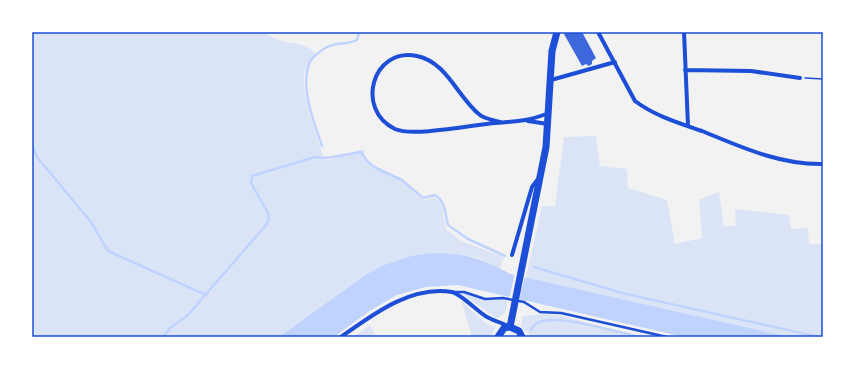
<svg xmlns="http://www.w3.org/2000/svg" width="855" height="369" font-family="'Fira Sans Condensed',sans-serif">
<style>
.green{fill:#dbe4f7}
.water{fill:#bfd3fe}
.pier{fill:#f2f2f2}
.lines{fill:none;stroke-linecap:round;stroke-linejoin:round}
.stream{stroke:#bfd3fe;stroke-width:2.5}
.building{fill:#3d67dc}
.path{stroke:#1d4ed8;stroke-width:1.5}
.service{stroke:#1d4ed8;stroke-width:2.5}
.minor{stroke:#1d4ed8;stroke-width:4}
.secondary{stroke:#1d4ed8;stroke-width:7}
.neatline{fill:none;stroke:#1d4ed8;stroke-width:1.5}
</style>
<rect width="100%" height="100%" fill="#f2f2f2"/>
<path class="green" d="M32,32h232c5,3 10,6 15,8 14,5 25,1 37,14 -3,2 -6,6 -8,9 -14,23 11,74 16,98l40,-12c-1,20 24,23 38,32 7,5 13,14 21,19l12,-3 6,5 5,27 15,12 43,16 -4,11 -23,-11 -45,-4 -21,3 -30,10 -17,10 -85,61h-247z
M596,136l4,30 27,3 1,19 39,12 8,44 27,-6 -3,-38 20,-8 5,34h12l-1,-17 54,6 2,14 17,-1 1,16h14v93h-34l-263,-59 16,-72h13l9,-69z
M459,292l30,6 17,1 2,1c-2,9 -2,16 -12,18z
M462,302l25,22 9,3 -6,10h-18z
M542,314l18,1 76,22h-103l-9,-7 -3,-5 2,-9z
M370,325l7,12h-24z"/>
<path class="water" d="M432,253c31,0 51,5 78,21l279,63h-105l-226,-52 -32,2 -29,8 -29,17 -34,25h-55l85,-61 17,-10 30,-10z"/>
<path class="pier" d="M515,273l10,3 -6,25 -10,-2z"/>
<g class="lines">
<path class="stream" d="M32,144l5,13 54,65 17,29 98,44
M322,146c-8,-24 -22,-57 -13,-82 2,-6 12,-14 18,-17 10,-5 20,-2 30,-7l2,-8
M534,267l88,26 197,44
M531,330c2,-3 5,-7 9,-8 19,-8 77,10 99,15
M163,337l8,-10 16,-11 79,-91 3,-6 -1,-6 -17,-30 1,-7 63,-19 11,1 35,-6 7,10 8,6 26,12 21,18 12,-3c10,5 10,19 13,30l20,14 37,17"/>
</g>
<path class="building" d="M568,32h14l14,26 -4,3v3l-3,2 -3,-2 -4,2 -18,-32z"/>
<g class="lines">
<path class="path" d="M805,78l18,1"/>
<path class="service" d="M454,292h10l21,7 18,-1 21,4 16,10 21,1 106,24"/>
<path class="minor" d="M598,32l37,69c20,15 44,22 67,30 39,16 78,34 121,33
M684,32l4,94
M685,70l66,1 49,7
M551,80l64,-18
M528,121l20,3
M500,122c-6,-2 -15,-3 -20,-7 -22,-17 -33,-53 -63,-59 -45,-9 -62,54 -22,73 18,8 78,-4 100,-6 10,-1 20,-1 30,-3 8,-1 16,-4 24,-7
M512,255l20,-68 6,-8
M341,337c31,-22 70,-52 111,-45 9,2 26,20 35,25 7,4 16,6 23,10"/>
<path class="secondary" d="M510,327l36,-180 6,-96 5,-19
M510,327l9,4 3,6
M498,337l6,-9 6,-1"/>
</g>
<rect width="855" height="369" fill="none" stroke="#ffffff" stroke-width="66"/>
<rect x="33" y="33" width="789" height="303" class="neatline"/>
</svg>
